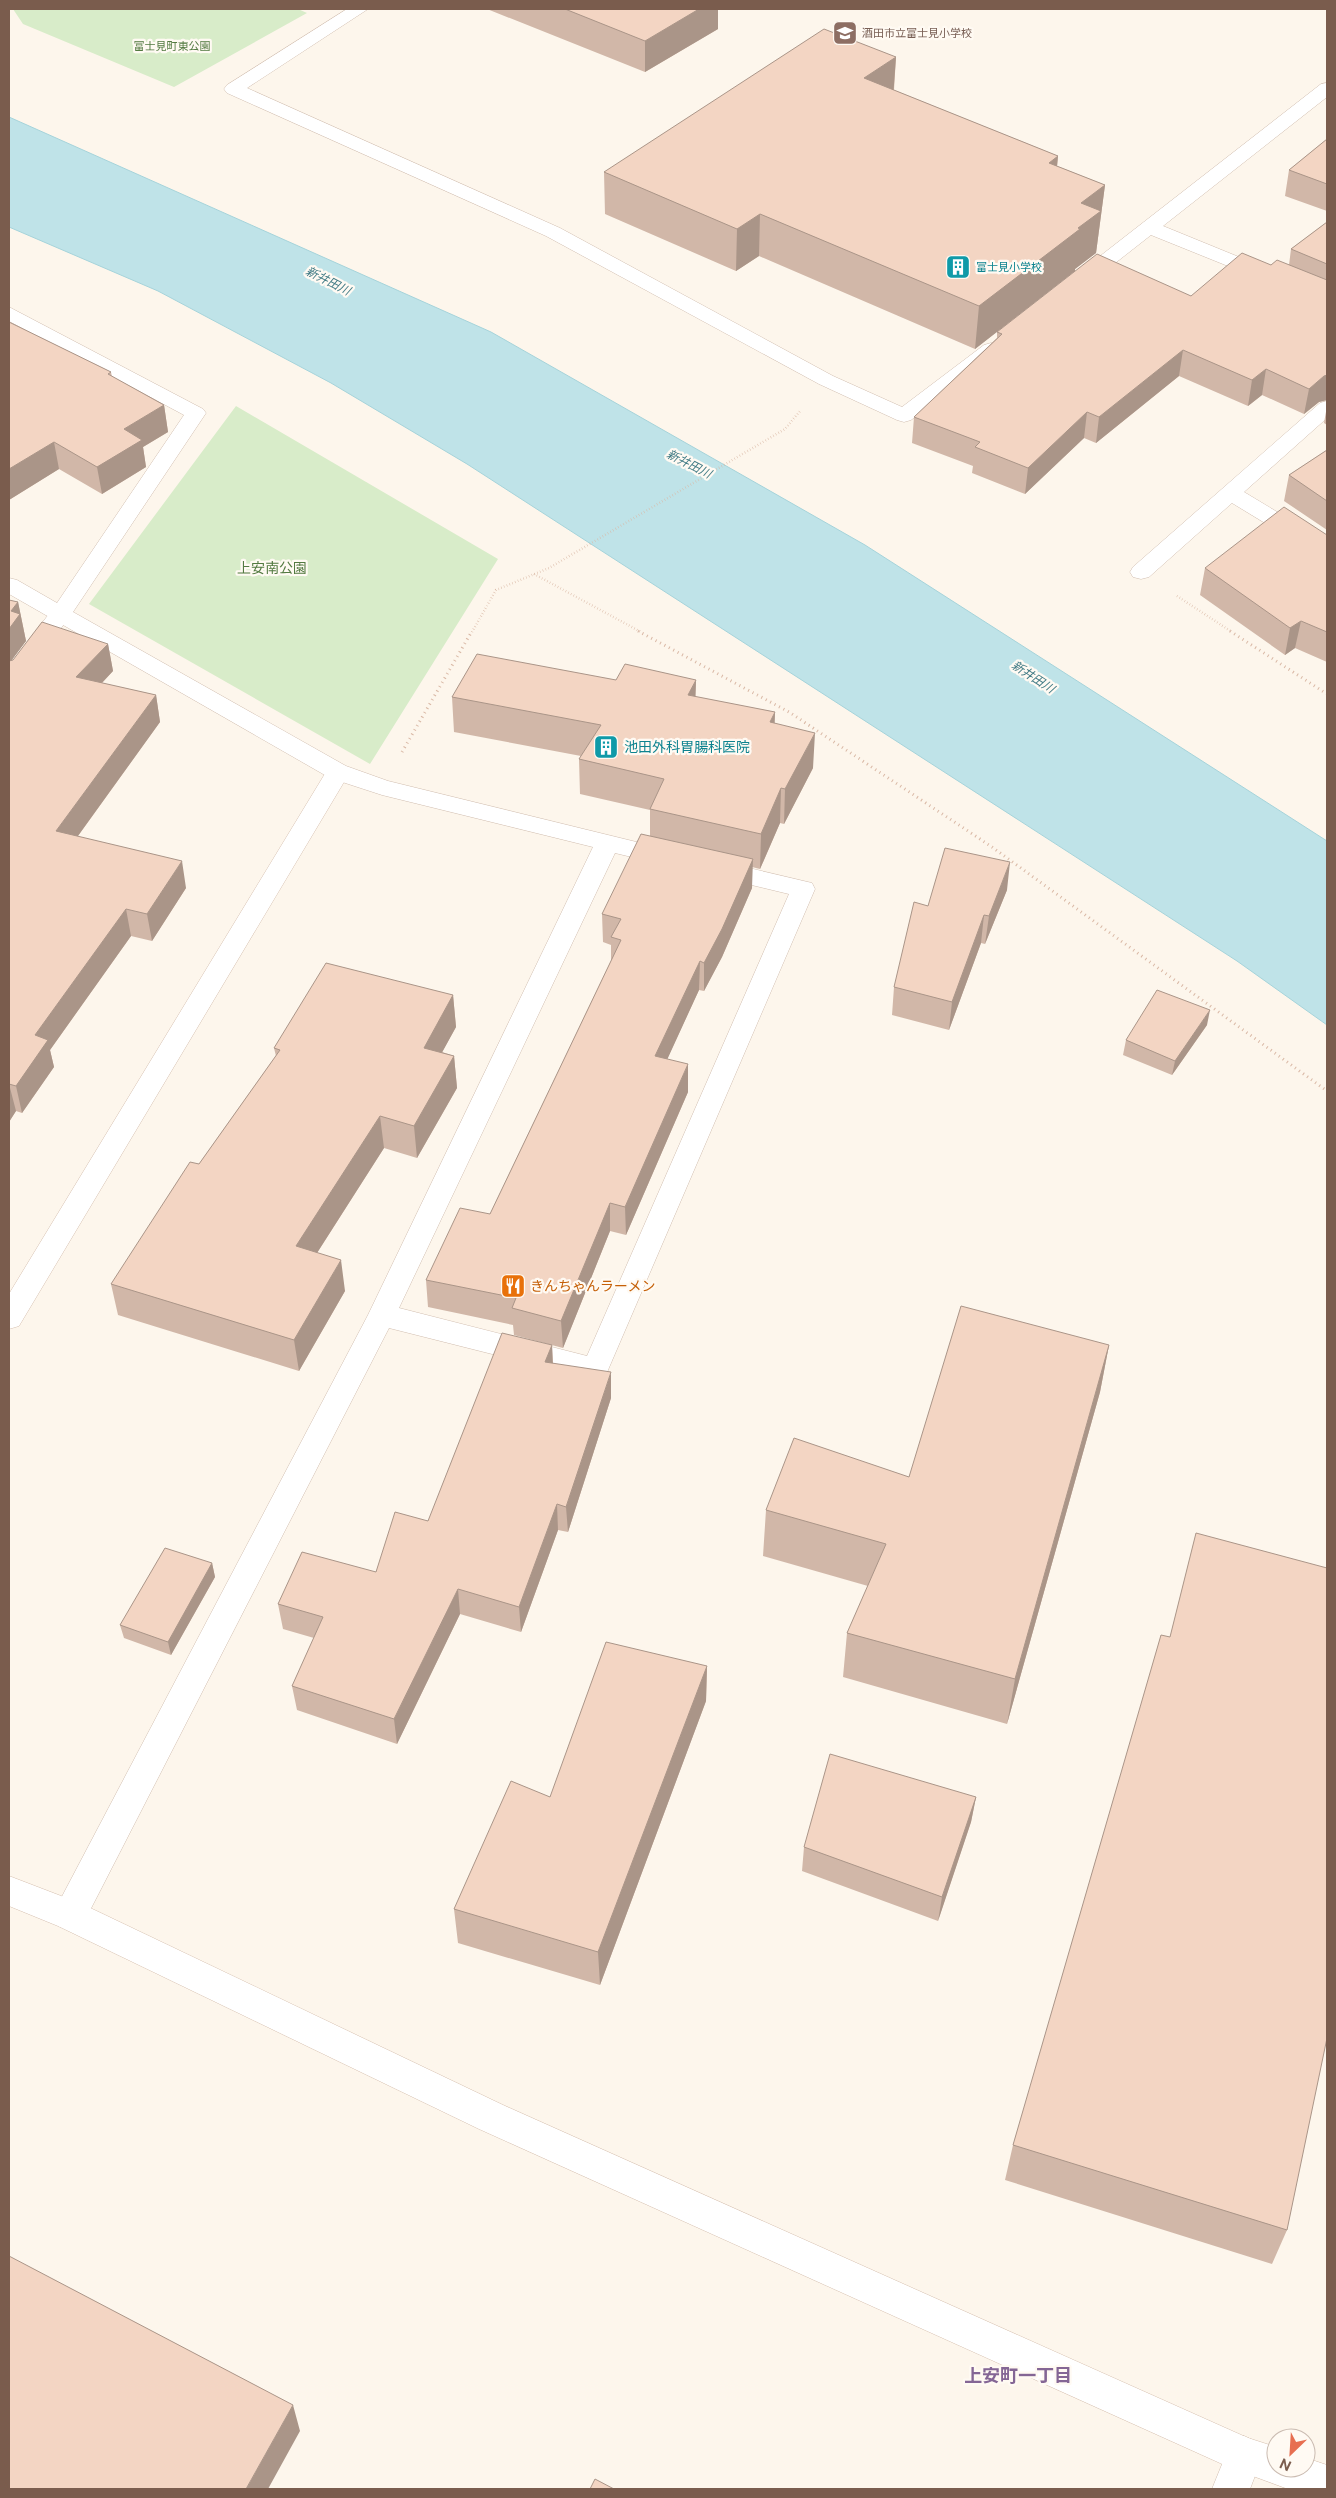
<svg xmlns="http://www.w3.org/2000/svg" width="1336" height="2498" font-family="'Public Sans','Noto Sans JP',sans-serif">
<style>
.green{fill:#d8ecc9}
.water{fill:#bfe3e8;stroke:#a5d3da}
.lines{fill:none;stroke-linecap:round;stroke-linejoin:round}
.lane-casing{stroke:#d1beb0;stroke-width:1}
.street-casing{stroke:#d1beb0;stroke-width:1}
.secondary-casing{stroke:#d6c0b0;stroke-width:1}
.path-far1{stroke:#d9b8a5;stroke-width:2.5;stroke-dasharray:0.5 2.5;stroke-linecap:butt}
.path{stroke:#d9b8a5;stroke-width:3;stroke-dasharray:1 4;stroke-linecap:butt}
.lane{fill:#fff;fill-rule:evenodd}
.street{fill:#fff;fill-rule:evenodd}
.secondary{fill:#fff;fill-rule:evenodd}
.wall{fill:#d1b7a8}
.shaded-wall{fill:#aa9588}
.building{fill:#f3d5c3;stroke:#aa9588}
.labels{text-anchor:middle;stroke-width:4.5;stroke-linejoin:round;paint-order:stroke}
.far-education-label{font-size:11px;fill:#785e54;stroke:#fffaf3;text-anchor:start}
.far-park-label{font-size:11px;fill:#537a41;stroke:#fffaf3}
.far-culture-label{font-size:11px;fill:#0d838f;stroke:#fffaf3;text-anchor:start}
.far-water-label{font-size:12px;font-style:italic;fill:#437c86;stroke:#fffaf3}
.park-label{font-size:14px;fill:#537a41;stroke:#fffaf3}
.culture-label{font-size:14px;fill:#0d838f;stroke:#fffaf3;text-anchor:start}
.food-label{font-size:14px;fill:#c56008;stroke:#fffaf3;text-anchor:start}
.near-neighbourhood-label{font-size:18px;font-weight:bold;fill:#846695;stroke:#fffaf3}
</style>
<rect width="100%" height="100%" fill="#fdf6ec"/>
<path class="green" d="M13,9h285l9,4 -133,74 -151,-63z
M236,406l262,153 -128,205 -281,-160z"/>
<path class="water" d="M9,117l482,215 374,213 462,296v184l-90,-64 -770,-497 -136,-81 -173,-92 -149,-64z"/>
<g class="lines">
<defs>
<path id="lane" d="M60,608l8,2 3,5 -54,71 -8,2v-22l43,-56z"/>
<path id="street" d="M347,9h21l-121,79 313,140 273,148 69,31 82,-62 7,-2 7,2 3,4 -90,71 -7,2 -7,-2 -78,-36 -273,-148 -319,-143 -3,-4 3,-4z
M1327,83v14l-164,129 164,67v13l-176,-71 -65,51h-14l-3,-4 3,-4 249,-194z
M9,307l194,102 3,4 -133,199 273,154 42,15 281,69 9,2 3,6 -3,6 -9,2 -54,-13 -216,455 188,48 202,-462 -83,-20 -3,-6 3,-6 9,-2 97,23 3,6 -210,488 -10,3 -206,-52 -307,598 -12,4 -12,-4 -4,-11 4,-11 310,-589 225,-468 -211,-52 -52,-17 -321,-184v-16l8,2 40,23 127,-188 -175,-94z
M1327,401v17l-83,74 83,50v16l-8,-2 -87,-53 -83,74 -8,2 -8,-2 -3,-5 3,-5 187,-164z
M1244,2436l13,6 6,13 -13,34h-38l19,-47z"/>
<path id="secondary" d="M338,764l8,2 4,6 -331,554 -10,3v-35l317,-522 4,-6z
M9,1876l73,28 421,201 745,333 28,9v21h30v-10l21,7v24h-39l-57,-21 -752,-339 -421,-203 -49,-20z"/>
</defs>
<use href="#lane" class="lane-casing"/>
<use href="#street" class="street-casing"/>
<use href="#secondary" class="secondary-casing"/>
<path class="path-far1" d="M534,574l107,58
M1177,596l55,36
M472,632l24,-42 53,-22 236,-139 15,-18"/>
<path class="path" d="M638,631l151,81 203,135 335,244
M1230,631l97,63
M402,752l70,-121"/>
<use href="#lane" class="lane"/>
<use href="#street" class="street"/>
<use href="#secondary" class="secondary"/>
</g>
<path class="wall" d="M487,9h231v20l-73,43z
M896,57l-2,33 164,66 -1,10 48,19 -9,68 -21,16v2l-100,78 -216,-93 -23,15 -131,-57 -1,-42z
M1327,139v72l-42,-15 4,-26z
M1327,222v178l-8,2 -15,12 -42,-19 -14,11 -69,-30 -83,67 -12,-5 -59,56 -53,-21 1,-7 -61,-23 2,-26 83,-79v-6l194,-36 80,-31h18l2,-16z
M9,322l102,50 1,5 52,28 4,27 -25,15 3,20 -44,27 -43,-25 -50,31z
M1327,406v19l-3,-2z
M1327,450v80l-43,-29 5,-26z
M1327,535v127l-32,-14 -10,7 -85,-60 5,-27z
M9,600l9,2 8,39 -15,19 97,-16 5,27 -11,12 54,12 4,27 -82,114 108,52 -34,53 -21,-5 -81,114 4,17 -32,46 -6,-2 -7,11z
M616,680h80l-1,17 80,15 -1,11 39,45 -29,56 -4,-1 -20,46 -8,-2v21l-30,69 -18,34 -5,-1 -32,69 21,33 -62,143 -16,-4 -47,117 -49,-13 -1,-10 -85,-18 -2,-27 64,-66 121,-253v-16l-8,-3 -1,-28 48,-78v-26l-70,-16 -1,-35 2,-3 -127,-24 -2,-35z
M1007,890l-22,54 -4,-1 -32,87 -57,-15 2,-28 34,-81z
M453,995l3,32 -14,25 12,4 3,32 -40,70 -33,-10 -67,105 28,38 -46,80 -181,-56 -7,-31 88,-120 77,-108 -2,-8z
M1207,1025l-35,50 -49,-20 3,-15z
M552,1345l1,18 58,35 -43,134 -10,-2 -37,102 -61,-18 -63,130 -100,-34 -5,-24 22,-48 -31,-9 -5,-25 98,-32 52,-51z
M1109,1345l-9,47 -93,332 -164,-47 4,-44 21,-47 -105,-30 3,-46 143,-33z
M212,1563l3,14 -44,78 -47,-17 -4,-13z
M1170,1637l117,593 -15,34 -267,-84 8,-35z
M707,1666l-1,35 -106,284 -142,-42 -4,-34 96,-112z
M976,1797l-5,25 -33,99 -136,-50 2,-24z"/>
<path class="shaded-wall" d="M699,9h19v20l-73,43v-31z
M896,57l-3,41 -29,-20z
M1058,156l-4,42 -5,-35z
M1105,185l-9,68 -21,16v2l-100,78 4,-43 102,-103z
M760,214l-1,42 -23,15 1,-42z
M1183,350l-4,26 -83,67 3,-26z
M1266,369l-4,26 -14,11 4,-26z
M1327,375v25l-8,2 -15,12 5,-25 15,-13z
M164,405l4,27 -25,15 3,20 -44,27 -5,-27 27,-38z
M1087,412l-3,26 -59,56 3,-26z
M54,442l5,27 -50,31v-31z
M18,602l8,39 -17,23v-35l2,-18z
M1301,621l-6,27 -10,7 5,-27z
M108,644l5,27 -31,33 -6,-27z
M696,680l-1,35 -7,-20z
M156,695l4,27 -98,136 -6,-27z
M775,712l-1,35 -4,-25z
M815,733l-2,35 -29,56 1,-35z
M781,788l-1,35 -20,46 1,-35z
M753,859l-1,29 -30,69 -18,34v-28z
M182,861l4,27 -34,53 -5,-27z
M1010,862l-3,28 -22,54 4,-28z
M126,909l5,27 -81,114 4,17 -32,46 -6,-27 19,-51z
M984,915l-3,28 -32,87 3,-28z
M700,961l-1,29 -43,94 -1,-28z
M453,995l3,32 -29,53 -3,-32z
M1210,1010l-3,15 -35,50 3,-14z
M454,1056l3,32 -40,70 -3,-32z
M688,1064v28l-62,143 -1,-28z
M9,1084l7,27 -7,11z
M380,1116l4,32 -83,130 -5,-32z
M610,1203v28l-47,117 -2,-27z
M341,1260l4,31 -46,80 -5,-31z
M552,1345l1,26 -8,-9z
M1109,1345l-9,47 -93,332 8,-45z
M611,1372v26l-43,134 -2,-25z
M557,1504l1,26 -37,102 -2,-25z
M212,1563l3,14 -44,78 -3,-13z
M458,1589l2,25 -63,130 -3,-25z
M707,1666l-1,35 -106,284 -2,-33z
M976,1797l-5,25 -33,99 4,-24z
M293,2405l7,26 -32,58h-22z"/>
<path class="building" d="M565,9h134l-54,32z
M824,29l72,28 -32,21 194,78 -9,7 56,22 -24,18 20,8 -23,17 2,1 -101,77 -219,-92 -23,15 -133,-57z
M1327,139v45l-38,-14z
M1327,222v42l-36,-15z
M1242,253l29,12 6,-5 50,20v95l-3,1 -15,13 -43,-20 -14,11 -69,-30 -84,67 -12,-5 -59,56 -53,-21 5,-5 -66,-25 88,-83 -5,-2 100,-78 94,42z
M9,322l102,50 -3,2 56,31 -40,24 18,11 -45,27 -43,-25 -45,27z
M1327,450v51l-38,-26z
M1284,507l43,28v97l-26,-11 -11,7 -85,-60z
M9,600l9,2 -7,9 9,3 -11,15z
M42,622l66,22 -32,33 80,18 -100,136 126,30 -35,53 -21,-5 -91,126 13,5 -32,46 -7,-2v-423l4,-1z
M477,654l139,26 9,-16 71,16 -8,15 87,17 -5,10 45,11 -30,56 -4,-1 -20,46 -111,-25 14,-30 -85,-20 22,-34 -149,-28z
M641,834l112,25 -31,70 -18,34 -4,-2 -45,95 33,8 -63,143 -15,-4 -49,118 -49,-13 4,-10 -90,-18 34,-72 30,6 131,-274 -10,-3 10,-18 -19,-5z
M945,848l65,14 -21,54 -5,-1 -32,87 -58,-15 20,-85 14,4z
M326,963l127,32 -29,53 30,8 -40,70 -34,-10 -84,130 45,14 -47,80 -183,-56 79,-122 9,2 81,-114 -6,-2z
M1157,990l53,20 -35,51 -49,-21z
M961,1306l148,39 -94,334 -168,-46 39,-89 -120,-34 28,-72 115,39z
M502,1333l50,12 -7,17 66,10 -45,135 -9,-3 -38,103 -61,-18 -64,130 -102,-33 31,-69 -45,-13 24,-52 74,20 19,-60 33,9z
M1196,1533l131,35v470l-40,192 -274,-85 148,-510 9,2z
M165,1548l47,15 -44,79 -48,-17z
M606,1642l101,24 -109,286 -144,-43 57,-128 39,16z
M830,1754l146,43 -34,100 -138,-50z
M9,2256l284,149 -47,84h-237z
M595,2479l19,10h-24z"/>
<defs>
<symbol id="school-square" viewBox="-11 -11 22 22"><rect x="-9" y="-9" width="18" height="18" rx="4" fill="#8d6e63" stroke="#fffaf3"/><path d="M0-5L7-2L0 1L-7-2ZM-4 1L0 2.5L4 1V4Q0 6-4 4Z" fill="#fff"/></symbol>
<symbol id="building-square" viewBox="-11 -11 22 22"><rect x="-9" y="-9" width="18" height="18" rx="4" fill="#0f9aa8" stroke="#fffaf3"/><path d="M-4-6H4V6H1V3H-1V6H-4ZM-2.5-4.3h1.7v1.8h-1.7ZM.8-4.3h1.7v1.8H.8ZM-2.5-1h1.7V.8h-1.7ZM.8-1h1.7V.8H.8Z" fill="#fff"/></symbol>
<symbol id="restaurant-square" viewBox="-11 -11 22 22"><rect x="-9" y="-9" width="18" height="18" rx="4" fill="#e8710a" stroke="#fffaf3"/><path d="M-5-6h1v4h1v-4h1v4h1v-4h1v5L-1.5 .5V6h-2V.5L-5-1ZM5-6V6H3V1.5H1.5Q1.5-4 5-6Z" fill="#fff"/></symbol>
</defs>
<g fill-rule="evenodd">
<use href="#school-square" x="831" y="19" width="28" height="28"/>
<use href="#building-square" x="944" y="253" width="28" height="28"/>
<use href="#building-square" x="592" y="733" width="28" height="28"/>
<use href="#restaurant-square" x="499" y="1272" width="28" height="28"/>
</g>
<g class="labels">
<g class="far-education-label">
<text x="862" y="37">酒田市立富士見小学校</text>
</g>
<g class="far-park-label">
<text x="172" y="50">富士見町東公園</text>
</g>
<g class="far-culture-label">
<text x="976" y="271">富士見小学校</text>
</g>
<g class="far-water-label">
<text transform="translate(328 281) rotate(27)" y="4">新井田川</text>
<text transform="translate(689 464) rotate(27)" y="4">新井田川</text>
<text transform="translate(1033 677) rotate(33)" y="4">新井田川</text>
</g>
<g class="park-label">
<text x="272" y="573">上安南公園</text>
</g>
<g class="culture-label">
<text x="624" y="752">池田外科胃腸科医院</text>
</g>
<g class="food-label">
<text x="530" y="1291">きんちゃんラーメン</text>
</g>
<g class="near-neighbourhood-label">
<text x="1018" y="2382">上安町一丁目</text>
</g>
</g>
<rect width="1336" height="2498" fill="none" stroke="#7a5c4d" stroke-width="20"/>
<g transform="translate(1291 2453) rotate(205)"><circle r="24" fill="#fffaf3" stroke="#cabbb1"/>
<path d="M0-4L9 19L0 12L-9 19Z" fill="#e76f51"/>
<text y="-8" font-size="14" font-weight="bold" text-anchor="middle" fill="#7a5c4d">N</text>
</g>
</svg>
